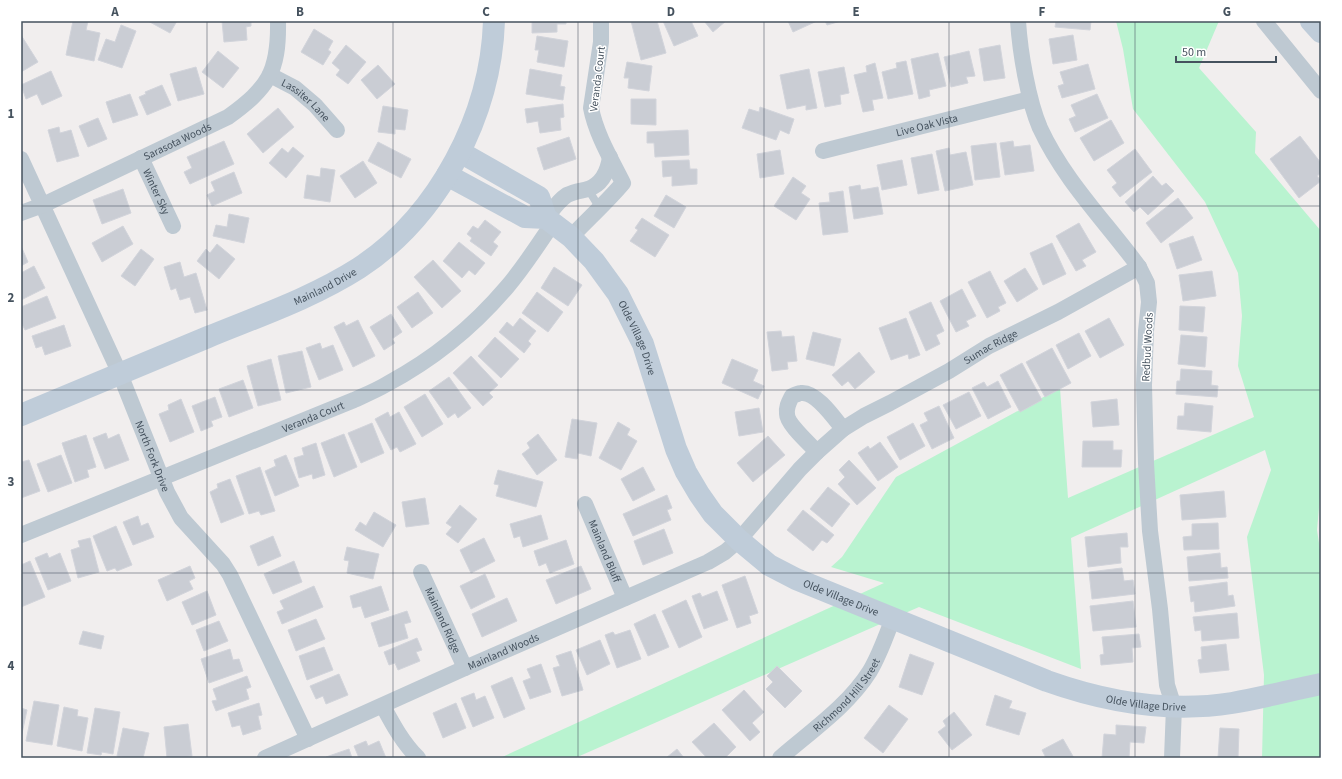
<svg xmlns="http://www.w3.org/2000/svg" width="1342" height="779" font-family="'Source Sans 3',sans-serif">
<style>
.green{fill:#b9f3d0}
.building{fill:#cacdd4;stroke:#d2d4db}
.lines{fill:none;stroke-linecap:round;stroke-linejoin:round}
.lane{stroke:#bec9d2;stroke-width:8}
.street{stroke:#bec9d2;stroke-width:16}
.secondary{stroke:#bfccd9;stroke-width:22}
.grid{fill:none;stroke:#45525e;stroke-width:1;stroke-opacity:0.55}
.labels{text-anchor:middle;stroke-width:3;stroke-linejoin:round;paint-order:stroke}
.street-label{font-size:11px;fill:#45525e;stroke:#fff}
.neatline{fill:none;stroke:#45525e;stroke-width:1.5}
.grid-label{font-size:13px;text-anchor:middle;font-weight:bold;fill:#45525e}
</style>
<rect width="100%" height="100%" fill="#f1eeee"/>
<path class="green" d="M1116,21h103l-20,47 57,64 -1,21 66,78v255l-4,44 4,26v202h-59l2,-83 -17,-138 24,-67 -6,-20 -194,88 10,131 -162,-62 -344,151h-75l384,-175 -53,-16 11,-10 54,-80 164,-89 8,110 186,-81 -16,-51 4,-50 -4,-43 -33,-71 -72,-93 -10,-60z"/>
<path class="building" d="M73,21h15l-2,9 14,3 -6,28 -28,-6z
M148,21h29l-7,12z
M222,21h29v5l-5,1 1,13 -23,2z
M532,21h34v3h-9v8l-25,1z
M631,21h26l9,32 -25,7z
M663,21h28l7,15 -24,10z
M704,21h22l-13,11z
M788,21h29l-24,11z
M825,21h16l-14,4z
M1056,21h35l-1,9 -35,-3z
M121,25l15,6 -14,37 -24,-8 8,-21 9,3z
M314,29l19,12 -5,9 3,2 -8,13 -22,-13z
M21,35l17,27 -17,10z
M1073,35l4,25 -24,4 -4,-25z
M537,36l31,5 -4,26 -27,-5 2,-12h-4z
M346,45l20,17 -18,22 -12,-9 4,-5 -8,-7z
M1000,45l5,33 -21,3 -5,-32z
M218,51l21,17 -16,20 -21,-16z
M969,51l6,25 -9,1 2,6 -17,4 -7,-30z
M938,53l8,33 -17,4 1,6 -11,3 -8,-40z
M906,61l7,33 -25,5 -6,-27 15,-4 -1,-5z
M627,62l25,4 -3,25 -21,-3 1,-10h-5z
M875,63l8,35 -11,2 2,10 -11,2 -9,-37 13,-3 -1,-6z
M1088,64l7,25 -33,9 -4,-12 6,-2 -4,-12z
M378,65l17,19 -18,15 -16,-19z
M196,67l8,27 -26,7 -8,-27z
M844,67l5,26 -9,2 1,9 -16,3 -7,-35z
M530,69l32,6 -2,11 5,1 -2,13 -37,-6z
M809,69l8,39 -11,2v-5l-19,4 -7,-34z
M51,71l11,25 -20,9 -5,-11 -11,5 -5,-14z
M162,85l9,20 -24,10 -8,-18 7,-3 -1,-2z
M130,94l8,21 -25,8 -7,-21z
M1097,94l11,24 -33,14 -6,-13 7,-3 -5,-11z
M631,99h25v26l-25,-1z
M563,104l1,13 -4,1 1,12 -21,3 -2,-12 -11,2 -2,-14z
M383,106l25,4 -3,20 -10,-1v5l-17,-2z
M760,107l34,12 -5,15 -9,-4 -4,10 -34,-12 7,-19 10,3z
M278,108l16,19 -31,26 -16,-19z
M98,118l9,21 -19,8 -9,-21z
M1111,120l13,23 -30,18 -14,-23z
M59,127l1,6 11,-3 8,26 -22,6 -9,-32z
M688,130l1,25 -34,2 -1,-14h-7v-11z
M1300,136l21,27v10l-4,3 4,5 -22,17 -29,-39z
M569,137l7,22 -32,11 -7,-22z
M224,141l10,23 -44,20 -6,-12 8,-4 -5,-11z
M1013,141l1,6 16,-2 4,26 -29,4 -5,-32z
M378,142l33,17 -10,19 -33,-17z
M996,143l4,34 -25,3 -4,-34z
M293,147l11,9 -18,22 -17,-15 13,-15 6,5z
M949,148l1,7 16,-3 7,33 -28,6 -9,-40z
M1135,149l17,23 -32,25 -8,-10 5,-4 -10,-13z
M780,150l4,24 -24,4 -3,-24z
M932,154l7,36 -21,4 -7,-36z
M689,160l1,9h7v15l-25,2v-10l-9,1 -1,-16z
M902,160l5,25 -25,5 -5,-25z
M363,161l14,22 -22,15 -15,-22z
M321,168l14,2 -5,32 -26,-4 3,-23 13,2z
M234,172l8,21 -30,13 -5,-11 8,-4 -4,-9z
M1153,176l9,10 4,-3 8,8 -26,24 -8,-8 -6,5 -9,-10z
M793,177l13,9 -5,7 9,6 -14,21 -22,-14z
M860,185l1,5 17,-3 5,27 -29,5 -5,-32z
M123,189l8,24 -29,11 -9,-24z
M843,191l5,41 -25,3 -4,-32 11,-1 -1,-9z
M666,195l20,12 -12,21 -20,-12z
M1178,198l15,20 -32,25 -15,-20z
M229,214l20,4 -5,25 -31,-7 3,-11 11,2z
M642,218l27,17 -14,22 -25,-16 8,-11 -3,-2z
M485,220l16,12 -8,10 5,4 -7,10 -21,-15 2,-3 -5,-4 6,-8 5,3z
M1079,223l17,29 -14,8 4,6 -10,5 -20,-35z
M123,226l10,18 -31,18 -10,-19z
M1193,236l9,24 -25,9 -8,-25z
M459,242l26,21 -10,12 -6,-5 -7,8 -19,-17z
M1052,243l14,31 -23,11 -13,-32z
M217,244l18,15 -16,20 -22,-18 9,-12 4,4z
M21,246l7,16 -7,4z
M141,249l13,10 -19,27 -14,-10z
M433,260l28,31 -19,17 -28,-31z
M180,262l4,15 12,-4 11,37 -12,3 -5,-16 -10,3 -4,-12 -5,2 -7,-23z
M34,266l11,22 -24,12v-27z
M554,267l28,18 -14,21 -27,-18z
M1025,268l13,21 -21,13 -13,-21z
M990,271l16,32 -8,4 2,4 -13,7 -19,-36z
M1212,271l4,25 -33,5 -4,-26z
M962,289l14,27 -10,5 3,5 -13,6 -16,-31z
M418,292l15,21 -21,15 -15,-21z
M537,292l26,20 -15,20 -26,-19z
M47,296l9,22 -31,12 -4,-8v-15z
M931,302l13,29 -8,4 4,9 -14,7 -17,-39z
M1180,306l25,1 -2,25 -24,-2z
M391,314l11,18 -10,7 3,4 -11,7 -14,-23z
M520,318l16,13 -8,10 3,3 -7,9 -25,-21 8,-10 6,5z
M906,318l14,37 -11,4 -1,-5 -17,6 -12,-32z
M1109,318l15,27 -24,13 -15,-27z
M358,320l17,36 -22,11 -19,-40 10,-5 2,4z
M64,325l7,21 -26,9 -3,-9 -6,2 -4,-12z
M781,331l1,6 12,-1 3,25 -10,1 1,7 -16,2 -5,-39z
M813,332l28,7 -7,27 -28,-7z
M1079,333l12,23 -23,13 -12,-24z
M1181,335l26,2 -2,30 -27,-3z
M495,337l24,22 -18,19 -23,-22z
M320,343l2,6 11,-4 10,25 -24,10 -13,-32z
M1052,348l19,35 -26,14 -19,-35z
M302,351l9,36 -25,6 -8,-37z
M859,352l16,20 -20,17 -7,-8 -6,5 -10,-11z
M471,356l27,29 -9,8 4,4 -10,9 -30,-33z
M271,359l10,41 -23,6 -11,-40z
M732,359l26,11 -5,11 11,5 -6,13 -36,-16z
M1022,363l20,37 -22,12 -20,-37z
M1181,369l31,2 -1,14 7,1 -1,11 -41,-3 1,-13h3z
M449,377l22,31 -13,10 -3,-5 -7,5 -19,-27z
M243,380l10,28 -24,9 -10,-28z
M998,381l13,26 -23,12 -16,-31 12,-6 3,5z
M969,392l12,24 -25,13 -13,-24z
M425,394l18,30 -21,13 -18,-30z
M215,397l7,20 -11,4 2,5 -12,5 -9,-25z
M181,399l13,33 -24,10 -11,-28 10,-4 -1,-5z
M1117,399l2,26 -26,2 -2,-25z
M1185,403l28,3 -2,26 -34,-3 1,-13h6z
M939,406l15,32 -22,11 -12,-24 8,-4 -4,-8z
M759,408l4,24 -24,4 -4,-24z
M388,412l2,5 9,-5 17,32 -16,8 -3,-5 -6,3 -16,-31z
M572,419l25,4 -6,33 -13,-3 -1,6 -12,-2z
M618,422l12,7 -3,6 10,6 -16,29 -22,-12z
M372,423l12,30 -23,10 -13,-30z
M913,423l12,23 -25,14 -13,-23z
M106,433l2,6 11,-5 10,26 -24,9 -12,-31z
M344,434l13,33 -23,10 -13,-34z
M538,434l19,26 -20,15 -15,-21 8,-6 -3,-5z
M86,435l10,32 -9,3 2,7 -14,5 -13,-39z
M768,436l17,19 -32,27 -16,-19z
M1083,441h30v9h9l-1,17h-39z
M880,442l18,25 -20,14 -20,-28 10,-7 2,3z
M316,443l9,32 -12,4 -1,-5 -13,4 -5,-20 10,-3 -2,-7z
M61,455l11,28 -24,9 -11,-28z
M286,455l13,31 -24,10 -10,-25 11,-5 -2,-6z
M29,460l11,31 -19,7v-36z
M849,460l27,28 -19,17 -19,-21 7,-7 -6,-7z
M260,467l15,44 -14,4 -2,-4 -10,3 -13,-38z
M643,467l12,23 -22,11 -12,-22z
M498,470l45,12 -7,25 -40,-11 3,-11 -5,-1z
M230,479l14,35 -23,9 -11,-31 8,-4 -1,-4z
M828,487l22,17 -18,23 -22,-18z
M1224,491l2,26 -44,3 -2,-25z
M667,495l5,13 -5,2 4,10 -38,16 -10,-22z
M425,498l4,26 -23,3 -4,-25z
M460,505l17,14 -19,24 -12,-9 6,-7 -6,-4z
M803,510l31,25 -7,8 -5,-3 -9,11 -26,-21z
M374,512l22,13 -13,22 -28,-17 5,-8 6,4z
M541,515l7,24 -25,8 -3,-11 -6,2 -4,-14z
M138,516l3,10 7,-3 6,14 -21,8 -10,-23z
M1218,523l1,26 -35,1 -1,-13 9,-1v-12z
M116,526l16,39 -15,6 -2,-3 -8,3 -14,-35z
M664,529l9,24 -30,12 -9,-24z
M1127,533l1,14h-8l1,16 -33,4 -3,-30z
M273,536l8,20 -23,10 -8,-20z
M90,538l9,34 -21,6 -7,-28 9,-3 -2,-6z
M484,538l11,23 -24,12 -11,-23z
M566,540l8,24 -24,9 -4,-10 -7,3 -5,-15z
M347,547l32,7 -6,25 -26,-6 2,-12 -5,-1z
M47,553l2,5 11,-5 11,28 -23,9 -13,-32z
M1220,553l1,15 6,-1 1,11 -39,3 -2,-24z
M30,561l15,36 -24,10v-42z
M294,561l8,21 -29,12 -9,-20z
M190,566l5,12 -6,3 4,8 -26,12 -9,-21z
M581,566l10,23 -35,15 -10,-24z
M1122,568l2,13 9,-1 2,14 -43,5 -3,-27z
M485,574l10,23 -24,12 -11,-23z
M745,576l13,37 -9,3 2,7 -14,5 -15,-43z
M1227,582l1,14 5,-1 2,11 -40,6 -1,-11 -3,1 -2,-15z
M314,586l9,21 -41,17 -5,-12 7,-3 -4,-8z
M381,586l8,24 -24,8 -4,-12 -8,2 -3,-12z
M207,591l9,24 -24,10 -10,-23z
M717,591l11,29 -24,9 -12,-33 8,-3 2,4z
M507,598l10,23 -35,16 -10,-23z
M686,600l16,37 -23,11 -17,-37z
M1133,601l3,26 -43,4 -3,-25z
M407,611l4,11 -7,2 4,14 -29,9 -8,-24z
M1237,613l2,25 -37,3 -1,-11 -6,1 -2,-14z
M655,614l14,33 -21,9 -14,-32z
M316,619l9,20 -29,12 -8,-21z
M219,621l9,20 -24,10 -8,-21z
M630,630l11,29 -24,9 -12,-33 8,-3 2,3z
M83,631l21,5 -3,13 -22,-5z
M1139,634l2,13 -9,1 1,14 -32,3 -1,-10 4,-1 -2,-17z
M417,638l5,12 -6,2 4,9 -22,9 -3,-7 -6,2 -5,-13z
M600,640l10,24 -23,11 -11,-25z
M1226,644l3,26 -29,3 -2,-13 4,-1 -1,-12z
M324,647l9,23 -26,10 -8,-24z
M230,649l3,11 6,-1 4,12 -34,12 -8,-24z
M571,651l12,39 -21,6 -9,-28 7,-2 -4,-10z
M910,654l24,9 -12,32 -23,-8z
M541,664l10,28 -21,7 -7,-18 8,-3 -4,-9z
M777,666l25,25 -17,17 -19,-19 7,-7 -6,-6z
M339,674l9,21 -22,9 -3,-8 -7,3 -6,-13z
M247,676l4,11 -5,2 3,10 -33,12 -4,-10 5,-1 -4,-11z
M512,677l13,32 -21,9 -13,-32z
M744,690l20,22 -12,11 8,9 -10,9 -28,-31z
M474,693l2,7 9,-4 9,22 -21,9 -12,-29z
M995,695l17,6 -3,7 17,5 -7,22 -33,-10z
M34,701l25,4 -7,40 -26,-4z
M259,703l3,12 -4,1 3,13 -18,6 -3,-10 -8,2 -4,-14z
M456,703l10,25 -23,10 -10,-25z
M889,705l19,14 -25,34 -19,-15z
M64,707l14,3 -1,6 11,2 -6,33 -25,-5z
M21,708l6,2 -6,28z
M95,708l25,4 -7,42 -11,-2 -1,3 -14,-2z
M954,712l18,23 -20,15 -14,-18 8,-6 -3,-5z
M714,723l22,24 -11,11h-18l-15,-16z
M188,724l4,32 -25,2 -3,-31z
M1116,725l30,2 -2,16 -14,-1 -1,16h-27l2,-24 12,1z
M123,728l26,5 -6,25h-15l-11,-2z
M1220,728l19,1 -1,29h-20z
M1063,739l11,19h-28l-4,-8z
M366,741l2,5 11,-5 7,17h-27l-5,-12z
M349,749l3,9h-26v-1z
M677,749l7,9h-18z"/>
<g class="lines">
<path class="lane" d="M588,189l11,18"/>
<g class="street">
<path d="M1018,21c2,31 10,79 22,107 24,52 65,93 99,139l8,16 2,19 -3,29 -2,54 2,78 4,68 10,78 7,76 7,22 -2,51"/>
<path d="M1264,21l57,70"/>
<path id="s1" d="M270,75l25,13 20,17 22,25"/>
<path id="s2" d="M823,151l207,-52"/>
<path id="s3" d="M141,158l32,68"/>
<path id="s4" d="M21,159l99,215 47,118 14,26 42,46 7,11 78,164"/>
<path id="s5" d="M21,213l22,-8 185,-88c40,-29 51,-45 50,-96"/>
<path d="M546,218c7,-9 12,-17 21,-23 8,-4 14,-4 21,-6 15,-5 20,-18 22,-32"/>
<path d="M571,237c17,-18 36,-35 52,-54 -12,-24 -27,-49 -32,-75l10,-66v-21"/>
<path d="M817,452c-7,-8 -30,-28 -30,-38 -1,-7 2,-12 5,-18 3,-1 7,-3 9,-3 15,-2 34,26 42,36"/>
<path id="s6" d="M585,504l40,94"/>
<path id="s7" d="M21,535l333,-135c11,-5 23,-10 33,-16 45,-24 87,-58 120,-97 17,-20 31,-42 46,-64"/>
<path id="s8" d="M421,572l44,96"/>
<path d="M383,706c10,19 20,37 35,52"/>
<path id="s9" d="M265,758l200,-90 243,-106 17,-10 14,-12 61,-71 17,-17 26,-23 21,-13 26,-13 59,-32 40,-25 69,-34 81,-45"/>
<path id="s10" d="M780,758c31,-27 68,-52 90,-87 10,-17 16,-35 23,-53"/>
</g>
<g class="secondary">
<path d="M1311,21l10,11"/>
<path d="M460,152l79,45 7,21"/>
<path id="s11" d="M447,175l78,42 21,1 25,19 23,24 24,33 25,50 33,105 10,23 13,22 14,20 26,26 30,25 27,14 251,102c59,21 122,32 185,22 30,-5 59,-13 89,-19"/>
<path id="s12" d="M21,415c62,-26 125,-52 187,-78 51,-21 104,-39 151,-69 80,-52 132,-153 135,-247"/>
</g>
</g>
<path class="grid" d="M207,21v737M393,21v737M578,21v737M764,21v737M949,21v737M1135,21v737M21,206h1300M21,390h1300M21,573h1300"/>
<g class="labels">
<g class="street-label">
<text transform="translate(597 79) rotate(-83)" y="4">Veranda Court</text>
<text dy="4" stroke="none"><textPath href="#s1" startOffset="44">Lassiter Lane</textPath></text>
<text dy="4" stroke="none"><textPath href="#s2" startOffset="107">Live Oak Vista</textPath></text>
<text dy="4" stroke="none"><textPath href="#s5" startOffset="172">Sarasota Woods</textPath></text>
<text dy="4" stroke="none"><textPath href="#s3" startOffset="37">Winter Sky</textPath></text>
<text dy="4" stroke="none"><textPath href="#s12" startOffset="330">Mainland Drive</textPath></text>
<text dy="4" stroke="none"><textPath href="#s11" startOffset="263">Olde Village Drive</textPath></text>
<text dy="4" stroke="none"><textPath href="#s9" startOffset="844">Sumac Ridge</textPath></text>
<text transform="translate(1147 347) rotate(-87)" y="4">Redbud Woods</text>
<text dy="4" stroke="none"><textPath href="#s7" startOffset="315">Veranda Court</textPath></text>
<text dy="4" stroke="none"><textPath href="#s4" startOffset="325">North Fork Drive</textPath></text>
<text dy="4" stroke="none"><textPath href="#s6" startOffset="51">Mainland Bluff</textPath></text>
<text dy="4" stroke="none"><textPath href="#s11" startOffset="611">Olde Village Drive</textPath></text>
<text dy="4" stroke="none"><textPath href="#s8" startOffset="53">Mainland Ridge</textPath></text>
<text dy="4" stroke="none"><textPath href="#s9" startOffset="261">Mainland Woods</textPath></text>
<text dy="4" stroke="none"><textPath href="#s10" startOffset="92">Richmond Hill Street</textPath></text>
<text dy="4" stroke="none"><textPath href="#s11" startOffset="935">Olde Village Drive</textPath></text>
</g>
</g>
<rect width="1342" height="779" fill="none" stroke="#ffffff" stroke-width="44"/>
<path d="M1176 56v6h100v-6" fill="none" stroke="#45525e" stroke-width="2"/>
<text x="1182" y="56" font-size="12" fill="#45525e" stroke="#ffffff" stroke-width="3" paint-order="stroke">50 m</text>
<rect x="22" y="22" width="1298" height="735" class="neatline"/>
<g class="grid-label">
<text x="115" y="16">A</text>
<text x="300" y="16">B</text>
<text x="486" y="16">C</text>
<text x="671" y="16">D</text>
<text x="856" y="16">E</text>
<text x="1042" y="16">F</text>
<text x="1227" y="16">G</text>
<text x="11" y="118">1</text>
<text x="11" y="302">2</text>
<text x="11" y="486">3</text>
<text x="11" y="670">4</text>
</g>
</svg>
